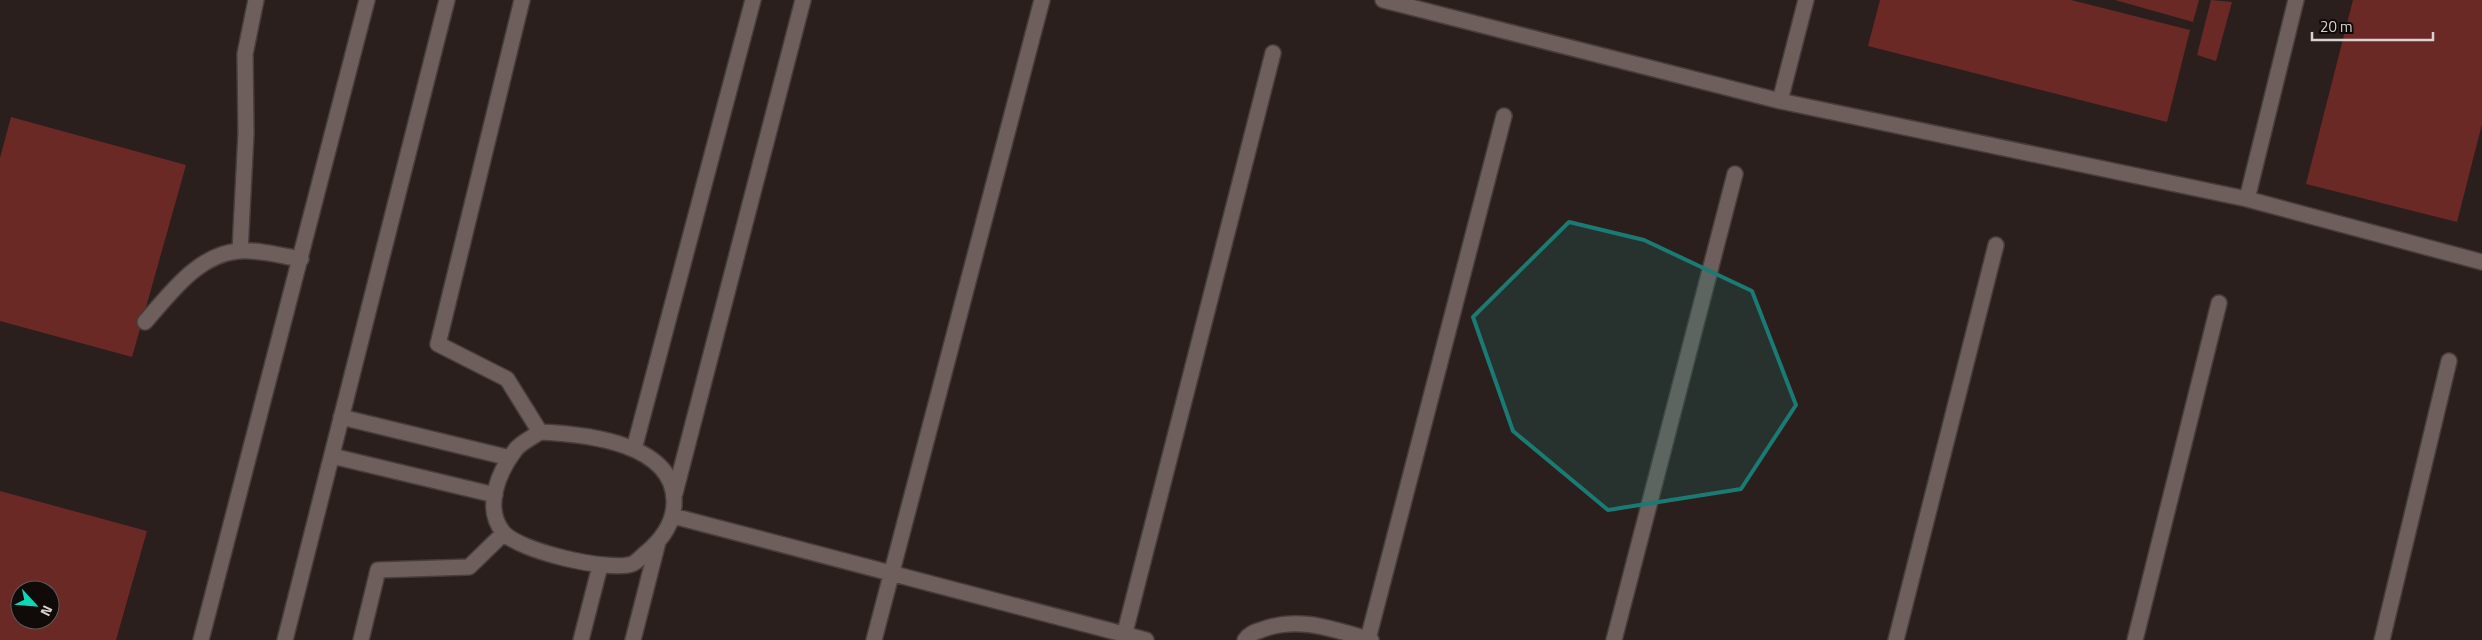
<svg xmlns="http://www.w3.org/2000/svg" width="2482" height="640" font-family="'Titillium Web',sans-serif">
<style>
.building{fill:#6a2925;fill-rule:evenodd}
.lines{fill:none;stroke-linecap:round;stroke-linejoin:round}
.minor-casing{stroke:#473d3b;stroke-width:18}
.minor{stroke:#6e5f5d;stroke-width:15}
.marked{fill:#197b73;fill-opacity:0.2;stroke:#197b73;stroke-width:4;stroke-linejoin:round}
</style>
<rect width="100%" height="100%" fill="#2b1f1d"/>
<path class="building" d="M1880,0h191l119,30 -23,92 -299,-76z
M2115,0h84l-6,22z
M2211,0l21,2 -16,59 -19,-6z
M2353,0h129v124l-25,98 -151,-38z
M11,117l175,48 -54,192 -132,-36v-163z
M0,491l147,40 -31,109h-116zM20,590h30v30h-30z"/>
<g class="lines">
<defs>
<path id="minor" d="M522,0l-84,344 69,35 33,53
M1383,0l397,101 467,98 235,63
M1780,101l26,-101
M2247,199l49,-199
M240,251l6,-118 -1,-79 11,-54
M145,322c25,-28 53,-68 94,-71 19,-2 42,5 62,8
M341,417l169,41
M540,432c45,2 138,11 134,73 -1,19 -13,35 -27,47 -4,3 -10,10 -15,12 -23,8 -114,-13 -129,-32 -20,-25 -4,-61 13,-83 6,-7 17,-12 24,-17z
M634,449l119,-449
M332,456l163,39
M675,493l128,-493
M673,516l473,124
M1368,639l136,-523
M201,640l166,-640
M285,640l162,-640
M361,640l17,-70 91,-3 35,-34
M581,640l19,-74
M633,640l25,-98
M874,640l168,-640
M1123,640l150,-587
M1245,640c4,-6 9,-8 16,-10 37,-15 74,0 110,10
M1614,640l121,-466
M1896,640l100,-395
M2135,640l84,-337
M2382,640l67,-279"/>
</defs>
<use href="#minor" class="minor-casing"/>
<use href="#minor" class="minor"/>
</g>
<path class="marked" d="M1569,222l75,18 108,51 44,114 -55,84 -133,21 -95,-79 -40,-114z"/>
<g transform="translate(35 605) rotate(116)"><circle r="24" fill="#100a09" stroke="#615a59"/>
<path d="M0-4L9 19L0 12L-9 19Z" fill="#11d5b4"/>
<text y="-8" font-size="14" font-weight="bold" text-anchor="middle" fill="#dad2d0">N</text>
</g>
<path d="M2312 32v8h121v-8" fill="none" stroke="#dad2d0" stroke-width="2.5"/>
<text x="2320" y="32" font-size="15" fill="#dad2d0" stroke="#100a09" stroke-width="4" paint-order="stroke">20 m</text>
</svg>
